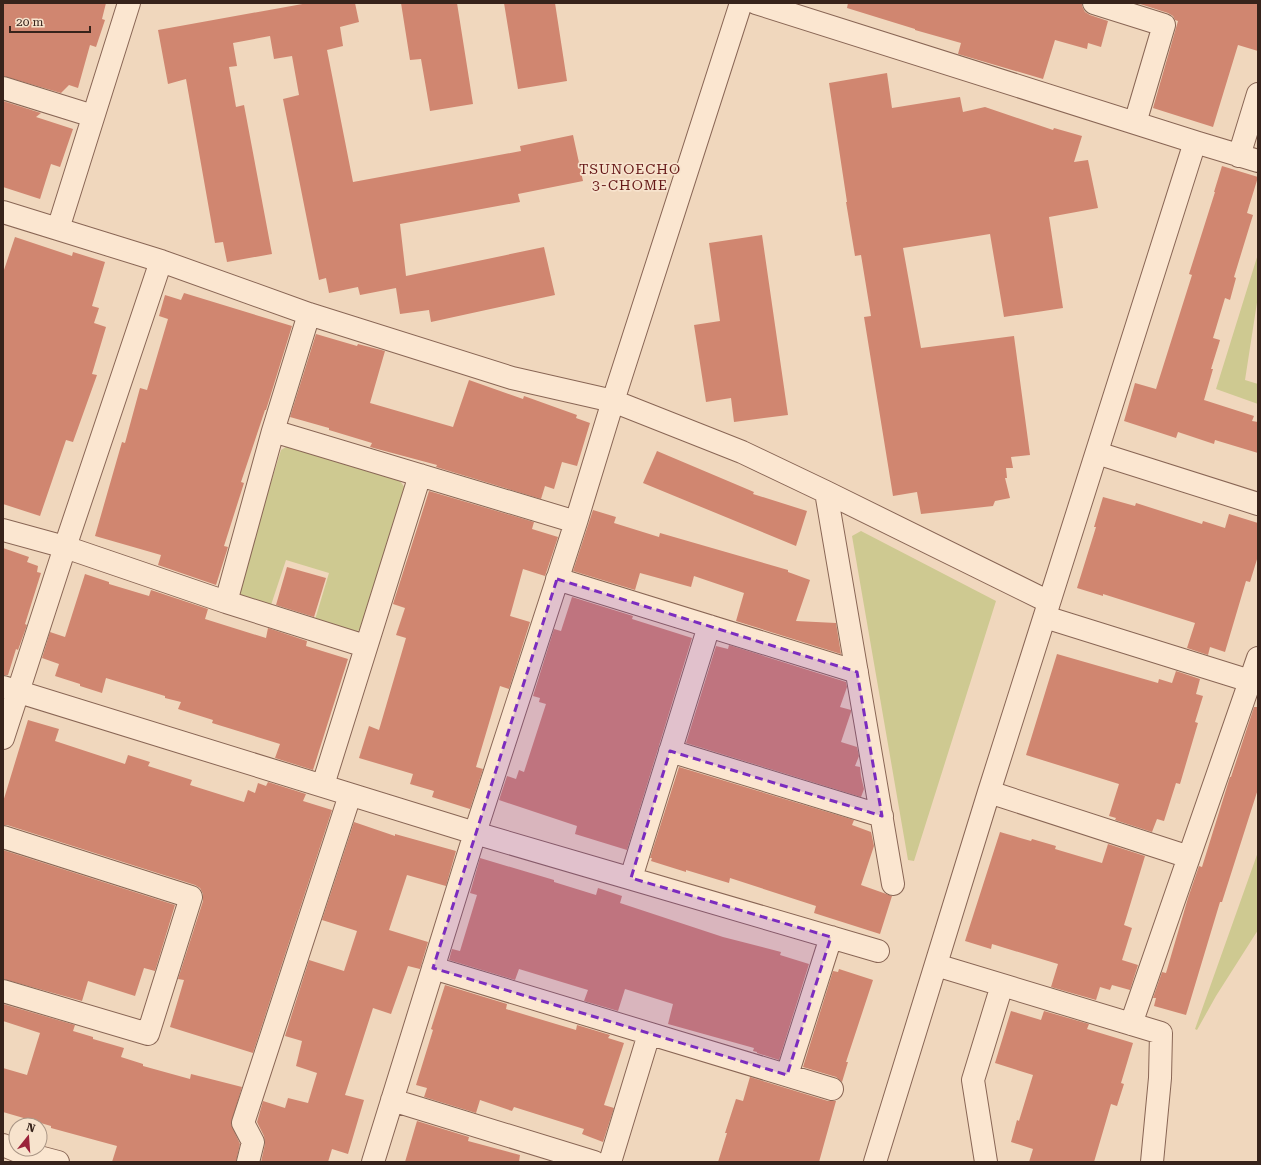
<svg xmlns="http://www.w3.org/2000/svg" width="1261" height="1165" font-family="'Roboto Serif',serif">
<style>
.green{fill:#cec991}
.building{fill:#d08670}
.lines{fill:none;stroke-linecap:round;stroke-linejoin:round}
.minor-casing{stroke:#896655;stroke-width:24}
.tertiary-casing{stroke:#896655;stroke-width:24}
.minor{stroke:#fbe6d0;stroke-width:22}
.tertiary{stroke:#fbe6d0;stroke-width:22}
.marked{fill:#7b2cbf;fill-opacity:0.2;stroke:#7b2cbf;stroke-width:3;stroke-dasharray:8 5;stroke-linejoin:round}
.labels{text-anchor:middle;stroke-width:3.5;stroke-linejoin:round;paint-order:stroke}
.neighbourhood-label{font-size:14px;letter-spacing:1px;fill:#661918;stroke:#f7e3cd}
</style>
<rect width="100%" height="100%" fill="#f0d7bd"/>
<path class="green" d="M1258,254v42l-13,84 13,4v20l-42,-15z
M291,444l107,34 7,10 -44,141 -10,5 -37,-11 15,-50 -43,-13 -16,48 -28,-9 -5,-8 44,-141z
M861,531l135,70 -82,260 -6,-1 -56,-324z
M1258,852v78l-42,66 -19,34 -2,-1z"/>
<path class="building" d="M3,3h103l-4,16 3,1 -9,27 -6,-2 -12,43 -9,-3 -8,8 -58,-17z
M308,3h47l4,19 -19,5 3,19 -16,4 26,132 168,-31 -1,-5 53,-11 10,46 -65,13 2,8 -120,22 6,52 138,-29 11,48 -124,27 -2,-12 -29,4 -4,-26 -36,7 -2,-8 -29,6 -3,-15 -7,2 -36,-181 16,-4 -7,-39 -18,3 -4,-23 -37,7 4,23 -8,1 7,40 8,-2 28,149 -45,8 -4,-20 -8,1 -29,-164 -18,5 -10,-54z
M401,3h56l16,101 -43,7 -9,-52 -11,1z
M504,3h51l12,78 -49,8z
M848,3h234v3l3,6 5,3 18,6 -7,26 -13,-4 -1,6 -32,-9 -12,39 -85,-25 3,-11 -46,-13v-1l-68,-21z
M1137,3h121v48l-20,-6 -25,82 -60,-19 25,-87 -3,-1 -2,-4 -5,-3z
M887,73l5,35 68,-11 3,15 22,-5 68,23 1,-2 28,8 -8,26 14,-2 10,48 -49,9 14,91 -59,9 -14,-83 -87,14 18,100 93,-12 16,119 -19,2 2,11h-7l1,10h-2l5,20 -15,3 -2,5 -72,8 -4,-22 -24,4 -29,-179 7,-1 -10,-61 -6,1 -9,-54h1l-18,-119z
M3,101l38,12 -5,4 37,12 -13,38 -9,-3 -11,35 -37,-12z
M1222,166l36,11 -11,36 6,2 -19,62 2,1 -6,22 -5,-2 -12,40 7,2 -9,29h2l-9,31 50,16 -2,5 6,1v31l-43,-13 -1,4 -36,-12 -2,6 -52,-17 11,-38 21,6 36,-114 -3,-1 26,-82h-1z
M762,235l26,180 -54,7 -3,-24 -25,4 -12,-77 26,-4 -11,-78z
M15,237l57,19 1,-4 32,10 -13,44 7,2 -5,15 12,4 -14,47 5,1 -24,67 -7,-2 -26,76 -37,-12v-231z
M184,293l108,33 -26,84h-1l-24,72 3,1 -20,63 4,1 -12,38 -58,-20 3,-10 -66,-19 27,-94 3,1 15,-55 7,2 21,-71 -9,-3 6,-21 16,5z
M316,334l41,12 1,-2 27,7 -15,52 83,24 16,-47 54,19 1,-3 53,19 -1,3 14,5 -13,43 -15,-4 -8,27 -9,-3 -4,13 -105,-32 1,-2 -67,-18 2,-4 -43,-13v-2l-39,-11z
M657,451l97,41 -1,2 54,17 -11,35 -153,-63z
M429,491l105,31 -2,7 26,8 -13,39 -22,-7 -13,47 20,6 -21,67 -9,-3 -24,81 7,2 -13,40 -38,-12 2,-6 -24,-7 3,-10 -54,-16 10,-32 10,4 27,-92 -10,-3 9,-27 -12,-4z
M1103,497l32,9 1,-3 66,21 1,-3 22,7 4,-14 29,9v33l-8,26 -4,-1 -21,71 -15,-5 -2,8 -21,-7 8,-25 -92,-29v2l-26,-8 19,-61h-2z
M593,510l23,7 -2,6 45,14 1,-4 128,37v2l22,8 -14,41 40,2 5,31 -105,-33 8,-28 -50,-17 -3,11 -51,-14 -5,17 -62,-19z
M3,548l26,9 -2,5 11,4 -1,6 4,1 -16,51 2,1 -9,25 -2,-1 -8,26h-5z
M287,567l39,11 -12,39 -38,-12z
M85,574l24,8v2l40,12 2,-6 57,19 -3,10 61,19 2,-10 39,13 -1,5 42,13 -35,111 -38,-12 5,-14 -68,-21 1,-3 -35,-11 3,-7 -16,-4v-2l-59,-18 -4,15 -22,-7v-2l-25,-8 4,-12 -17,-6 8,-26 15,5z
M572,597l61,19 -1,3 60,19 -65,212 -52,-16 2,-8 -78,-26 8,-24 9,3 3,-9 5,2 22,-68 -7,-2 1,-4 -7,-2 21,-67 7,2z
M729,645l117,37 1,5 -7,20 11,3v2l-10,30 16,5 2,9 -4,10 5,1 1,9 3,13 -3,8 -175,-54 30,-97 12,3z
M1057,654l101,29 1,-4 13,4 4,-12 24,8 -4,15 7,2 -8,26 3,1 -18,61 -4,-1 -12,38 -7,-2 -5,13 -37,-12 1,-2 -7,-2 10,-32 -93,-29z
M1254,707h4v82l-36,113h-2l-34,113 -32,-9 2,-8h-3l9,-26 4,1 22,-75 11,-32 3,1 23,-74 5,-16h1z
M28,720l31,9 -4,12 70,23 3,-9 22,7 -2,4 44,14 -2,5 54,17 4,-12 7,3 3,-10 8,3 2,-4 38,12 -3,7 29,9 -79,243 -83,-26 14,-47 -6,-1 25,-78v-7l-3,-6 -5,-3 -188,-60h-4v-23z
M679,767l175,53 -2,5 19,7 3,14 -13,39 31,11 -12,38 -66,-21 2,-7 -86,-28 -1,5 -43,-13v2l-35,-11 1,-3h-2z
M354,822l41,14v-2l61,17 -10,35 -39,-11 -18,55 39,12 -8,27 -12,-3 -17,48 -18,-6 -28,87 19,5 -16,54 -16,-5 -4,13h-67l4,-18 -1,-8 -7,-14 6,-21 22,7 3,-10 20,5 9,-30 -21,-7 6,-25 -17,-5 24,-76 35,11 13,-40 -35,-11z
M1000,832l31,9 1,-2 24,7 -1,3 47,14 6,-19 37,12 -21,69 8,3 -10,32 16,5 -8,25 -18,-5 -2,5 -10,-3 -4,13 -45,-13 7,-23 -66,-20 -1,5 -26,-8z
M3,850l172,55 -20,66 -11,-3 -9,28 -47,-15 -6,20 -79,-22z
M480,858l74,22v2l42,13 2,-7 24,8 -2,7 103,34 58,15 -1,3 29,9 -30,96 -22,-7v-1l-4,-1 1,-3 -86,-24 5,-20 -48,-15 -7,22 -34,-10 4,-11 -69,-21 -4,11 -66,-20 3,-11 8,2 17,-56 -7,-2z
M839,969l34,11 -27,82h2l-6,20 -6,-5 -33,-10 30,-96 5,1z
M445,985l62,19 -1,5 70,21 1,-5 33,10 -2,3 16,5 -20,62 10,3 -11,34 -21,-8 2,-5 -70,-22 -2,4 -32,-11 -4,13 -52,-16 3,-9 -11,-3 17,-55 -2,-1z
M3,1004l72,21 -2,6 20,6v2l31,9 -3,9 22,7v2l47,13 1,-5 51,13 -11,37 9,20 -4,18h-124l5,-16 -66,-18v-2l-48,-14v-44l24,7 13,-42 -37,-12z
M1011,1011l30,9 3,-9 45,13 -2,5 46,14 -12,40 3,1 -7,22 -6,-2 -17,58h-65l4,-13 -22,-7 6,-22 2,1 14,-46 -38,-12z
M750,1077l78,24h8l-17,61h-101l9,-29h-2l11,-34 7,2z
M417,1121l52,16 -1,4 52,14 -1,7h-114z"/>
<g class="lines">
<defs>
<path id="minor" d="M756,3l439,139 -206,650 -114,370
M1094,3l70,22 -29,98
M3,88l90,28
M1195,142l63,19
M1239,156l19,-62
M3,212l158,49 148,53 203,64 101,23 129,51 84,40 223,110
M58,229l71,-226
M273,431l303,91
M1097,453l161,51
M826,492l67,392
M3,530l62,17 161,55 139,44
M557,579l300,93
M226,602l47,-171 36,-117
M1045,617l205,64
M3,687l472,146 403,118
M3,738l62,-191 96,-286
M670,751l212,65
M323,785l97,-310
M989,792l200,65
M3,837l188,60 -43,137 -145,-43
M631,878l78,-252
M936,965l225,68 -1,45 -8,84
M433,968l399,121
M1131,1024l127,-366
M787,1075l44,-138
M392,1100l202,62
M248,1162l5,-20 -10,-19 107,-328
M373,1162l102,-329 101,-311 37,-121 128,-398
M610,1162l39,-128
M986,1162l-13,-82 29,-95"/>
<path id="tertiary" d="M3,1145l17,7 38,10"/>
</defs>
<use href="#minor" class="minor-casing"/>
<use href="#tertiary" class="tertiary-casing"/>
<use href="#minor" class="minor"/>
<use href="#tertiary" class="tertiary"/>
</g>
<path class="marked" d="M557,579l300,93 25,144 -212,-65 -39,127 200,59 -44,138 -354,-107z"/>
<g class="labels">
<g class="neighbourhood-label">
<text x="630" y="174">TSUNOECHO<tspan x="630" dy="16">3-CHOME</tspan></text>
</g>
</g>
<rect width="1261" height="1165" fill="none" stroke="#37231b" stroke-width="8"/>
<g transform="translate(28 1137) rotate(17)"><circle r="19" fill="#f7e3cd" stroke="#aa9686"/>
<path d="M0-3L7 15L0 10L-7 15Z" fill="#9b223a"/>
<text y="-6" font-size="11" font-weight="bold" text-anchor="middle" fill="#37231b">N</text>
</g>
<path d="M10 26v6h80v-6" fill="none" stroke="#37231b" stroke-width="2"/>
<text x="16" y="26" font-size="12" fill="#37231b" stroke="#f7e3cd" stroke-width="3" paint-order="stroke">20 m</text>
</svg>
